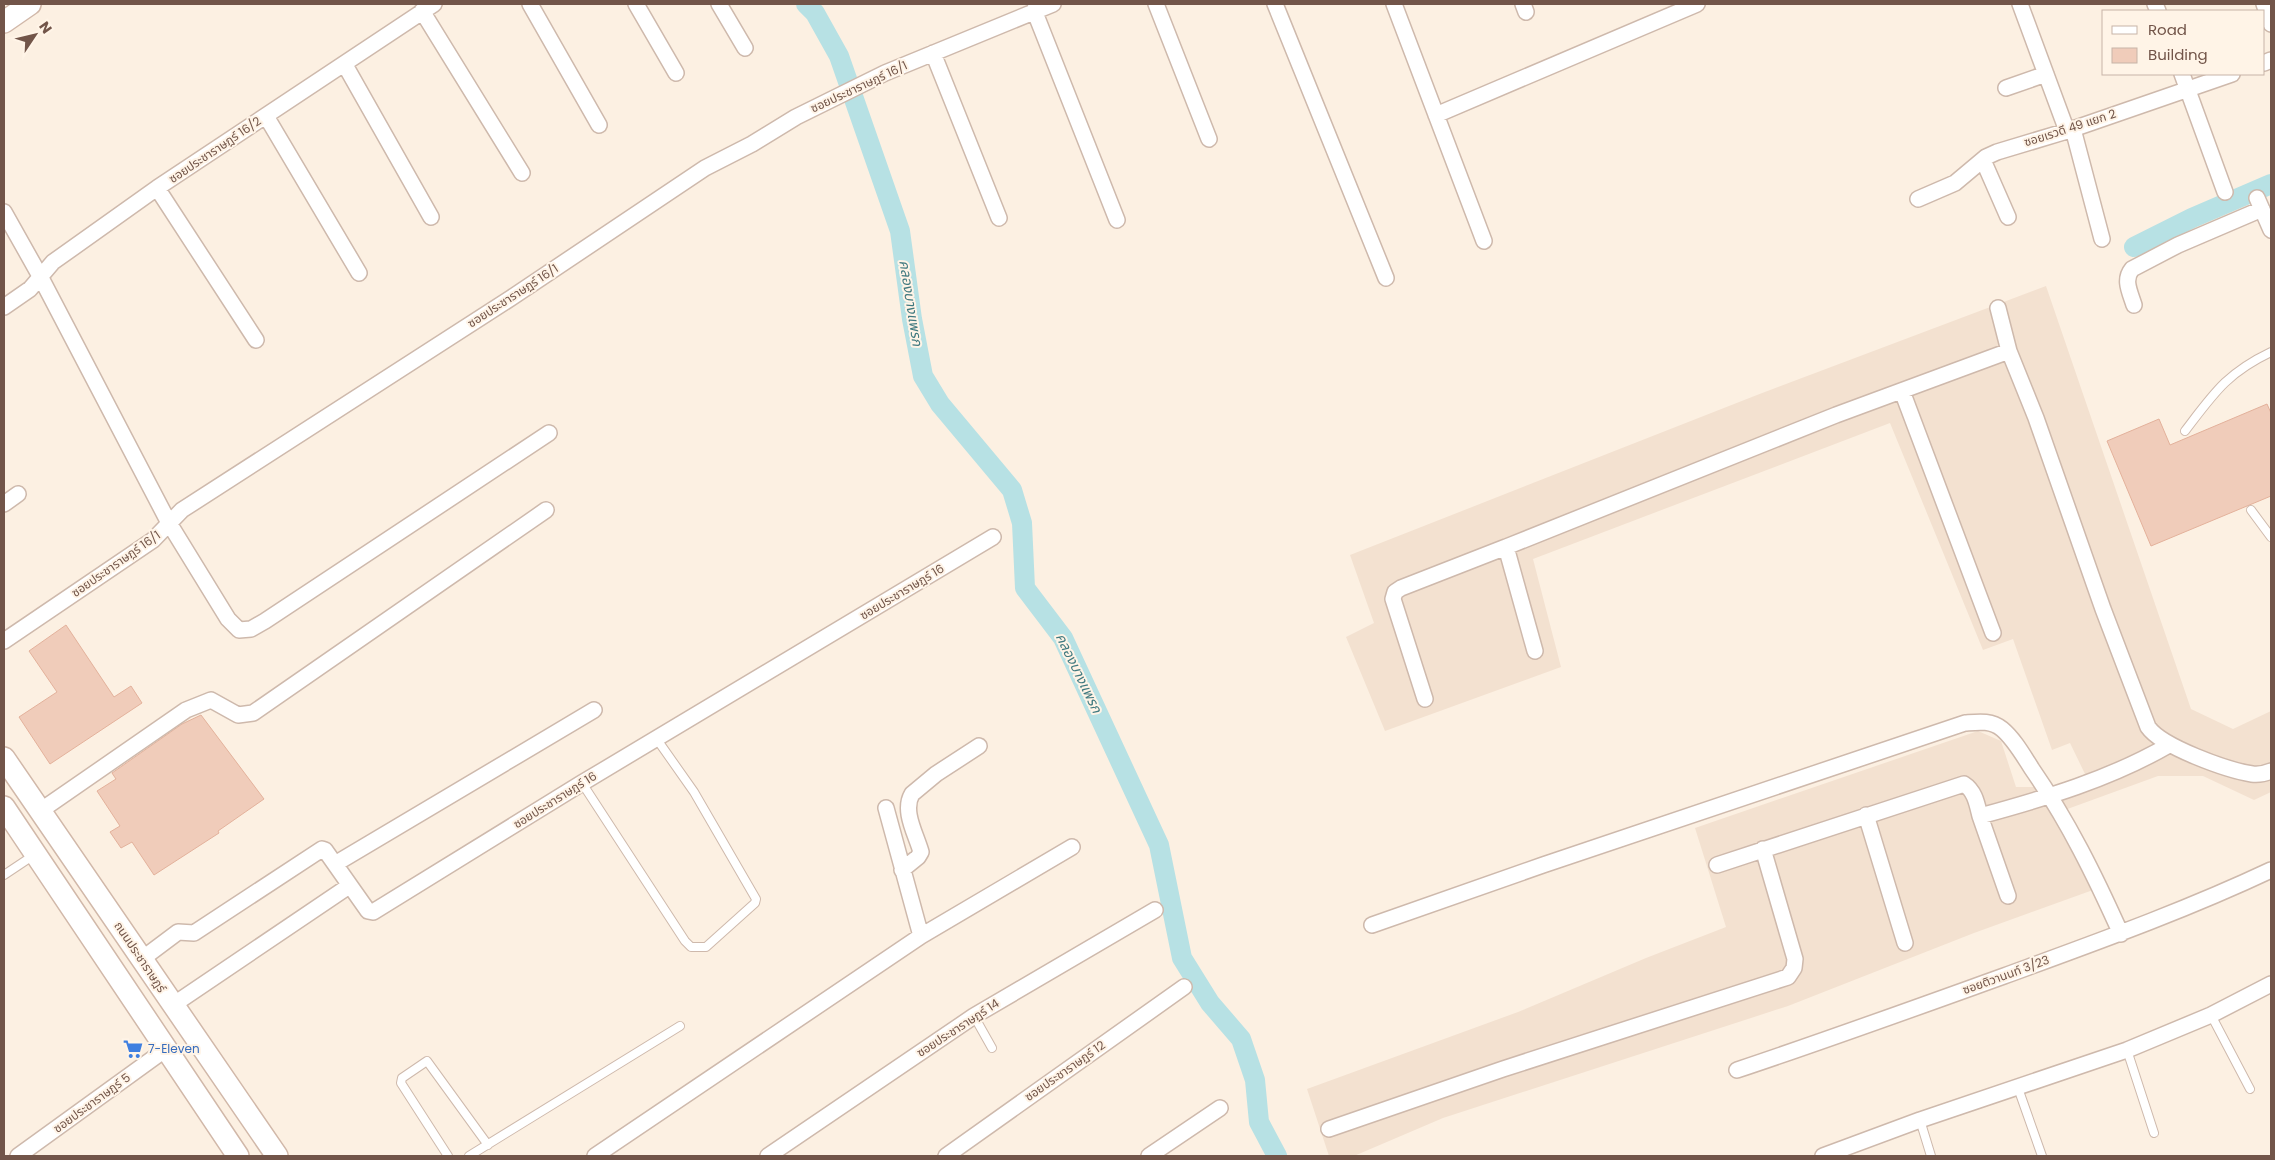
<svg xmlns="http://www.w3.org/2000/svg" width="2275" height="1160" font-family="Poppins,'Noto Sans Thai',sans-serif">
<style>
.residential{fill:#f3e1d0}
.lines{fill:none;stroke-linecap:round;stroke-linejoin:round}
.canal{stroke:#b7e1e4;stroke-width:20}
.building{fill:#f0ccba;stroke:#e3b19b}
.service-casing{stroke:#ceb9ac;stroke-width:10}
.minor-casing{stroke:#ceb9ac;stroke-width:18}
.secondary-casing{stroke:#d1b8a9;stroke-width:24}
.service{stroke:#fff;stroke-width:8}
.minor{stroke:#fff;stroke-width:15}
.secondary{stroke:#fff;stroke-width:21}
.labels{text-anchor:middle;stroke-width:4;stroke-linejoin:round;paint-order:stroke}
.street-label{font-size:12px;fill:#725549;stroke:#fff4e7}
.shop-label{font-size:12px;fill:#366cbe;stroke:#fff4e7;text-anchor:start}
.water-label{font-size:14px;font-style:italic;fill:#40797f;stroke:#fff4e7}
</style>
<rect width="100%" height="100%" fill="#fcf0e2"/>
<path class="residential" d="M2046,286l145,423 42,20 38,-18v81l-17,8 -51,-24h-45l-107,39 42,75 -119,43 -186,73 -345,112 -89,38h-25l-22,-67 211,-77 128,-54 80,-31 -31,-99 283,-97 23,10 15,46h43l26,-13 -15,-31 -18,7 -39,-111 -30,11 -93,-227 -357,136 28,108 -176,64 -39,-94 28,-14 -24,-68 407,-160z"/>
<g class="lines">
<path class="canal" d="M806,4l9,9 24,43 61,175 12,88 11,57 17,28 72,86 10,33 3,65 38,50 96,207 23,113 28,45 31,36 14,41 4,42 18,34
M2134,247l58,-29 79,-34"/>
</g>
<path class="building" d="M2267,404l4,9v83l-120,50 -44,-105 52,-22 11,26z
M66,625l48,72 17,-11 11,17 -92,61 -31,-47 38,-25 -28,-41z
M201,715l63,84 -46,32 1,2 -65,42 -22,-33 -11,6 -11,-16 10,-6 -23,-35 19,-12 -4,-6 70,-49z"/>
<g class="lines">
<defs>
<path id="service" d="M2185,431c29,-38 42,-58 86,-79
M2251,510l20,27
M582,783l103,158 6,6h15l49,-44 1,-4 -62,-107 -38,-54
M4,875l30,-20
M2211,1015l39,74
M974,1016l18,32
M2127,1050l27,83
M2018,1088l24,68
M1920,1120l11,36
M448,1156l-47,-73 1,-5 25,-17 61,84
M469,1156l211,-130"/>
<path id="minor" d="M530,4l69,121
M636,4l40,69
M719,4l26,44
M1156,4l53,135
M1275,4l111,274
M1394,4l90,237
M1523,4l3,8
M2020,4l47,127
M2155,4l3,7
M2264,4l7,20
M1034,10l83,210
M422,11l100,162
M933,53l66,165
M2264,63l7,-3
M345,65l86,152
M2182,74l43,118
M2006,88l40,-14
M1436,115l261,-111
M266,116l93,157
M2073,129l29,110
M1983,160l25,57
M157,188l99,152
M2257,198l14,32
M1918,199l37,-16 31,-26 11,-5 70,-21 165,-57
M4,212l36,64 129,247 59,96 11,11 12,-1 14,-8 284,-188
M2134,305c-4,-13 -11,-25 -2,-36l46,-24 84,-36
M4,307l26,-18 23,-27 104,-74 277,-184
M1998,308l11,43 27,67 67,191 45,118c14,20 79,43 104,47 6,1 14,-1 19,-3
M1902,391l91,242
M4,504l14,-10
M4,641l149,-101 29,-30 329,-212 194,-130 47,-24 44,-27 89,-44 168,-69
M1535,651l-29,-104 330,-132 173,-64
M1425,699l-32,-100 2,-7 6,-4 105,-41
M886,808l35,128
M40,811l146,-101 25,-10 27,15 15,-2 293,-203
M1866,815l39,128
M335,864l259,-154
M1717,865l247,-81c11,7 13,20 16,32
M902,870l16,-13 3,-5c-5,-18 -19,-41 -9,-58l24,-20 43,-28
M2008,896l-28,-80c66,-18 130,-37 189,-71
M1372,925l171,-60 422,-142c13,-1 26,-3 37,6 12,10 21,26 30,40 36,52 63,107 89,165
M142,959l36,-27 16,1 128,-84 3,1 43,61 5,1 209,-129 411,-246
M173,1005l176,-119
M1737,1070c90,-30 178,-62 267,-94 90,-33 180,-65 267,-106
M1329,1129l174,-60 285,-92 6,-9 1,-9 -32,-110
M18,1156l148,-107
M595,1156l326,-220 151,-89
M768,1156l206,-140 181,-106
M946,1156l238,-169
M1149,1156l71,-48
M1823,1156l97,-36 207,-70 84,-35 60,-31"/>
<path id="secondary" d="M4,22l26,-18
M4,758l273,398
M4,807l234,349"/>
</defs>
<use href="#service" class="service-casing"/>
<use href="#minor" class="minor-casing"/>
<use href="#secondary" class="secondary-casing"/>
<use href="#service" class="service"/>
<use href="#minor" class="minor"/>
<use href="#secondary" class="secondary"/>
</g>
<defs>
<symbol id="supermarket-bare" viewBox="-9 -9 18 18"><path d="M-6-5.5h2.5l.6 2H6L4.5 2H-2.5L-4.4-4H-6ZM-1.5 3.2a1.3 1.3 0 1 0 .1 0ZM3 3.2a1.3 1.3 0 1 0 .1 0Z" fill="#3f7fe0" stroke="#fff4e7" stroke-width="2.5" paint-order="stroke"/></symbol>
</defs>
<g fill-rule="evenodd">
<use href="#supermarket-bare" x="119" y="1035" width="28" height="28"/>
</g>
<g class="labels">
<g class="street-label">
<text transform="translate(859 87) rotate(-25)" y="4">ซอยประชาราษฎร์ 16/1</text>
<text transform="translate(2070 128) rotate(-18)" y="4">ซอยเรวดี 49 แยก 2</text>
<text transform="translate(215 150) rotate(-34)" y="4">ซอยประชาราษฎร์ 16/2</text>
<text transform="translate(513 296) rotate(-33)" y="4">ซอยประชาราษฎร์ 16/1</text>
<text transform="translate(116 564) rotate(-35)" y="4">ซอยประชาราษฎร์ 16/1</text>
<text transform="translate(902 592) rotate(-31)" y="4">ซอยประชาราษฎร์ 16</text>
<text transform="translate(555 800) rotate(-32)" y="4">ซอยประชาราษฎร์ 16</text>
<text transform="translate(140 957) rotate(56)" y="4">ถนนประชาราษฎร์</text>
<text transform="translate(2006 975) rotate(-20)" y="4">ซอยติวานนท์ 3/23</text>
<text transform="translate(958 1028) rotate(-33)" y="4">ซอยประชาราษฏร์ 14</text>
<text transform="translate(1065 1071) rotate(-35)" y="4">ซอยประชาราษฏร์ 12</text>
<text transform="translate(92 1103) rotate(-36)" y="4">ซอยประชาราษฏร์ 5</text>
</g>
<g class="shop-label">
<text x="148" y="1053">7-Eleven</text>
</g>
<g class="water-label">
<text transform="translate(911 303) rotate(81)" y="5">คลองบางแพรก</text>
<text transform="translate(1079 673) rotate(64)" y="5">คลองบางแพรก</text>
</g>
</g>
<rect width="2275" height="1160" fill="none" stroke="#725549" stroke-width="10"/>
<rect x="2102" y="10" width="162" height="65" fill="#fff4e7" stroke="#c7b4a8"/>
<rect x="2112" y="26" width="25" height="8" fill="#ffffff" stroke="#c7b4a8"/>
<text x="2148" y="35" font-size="15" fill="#725549">Road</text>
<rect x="2112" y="48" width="25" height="15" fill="#f0ccba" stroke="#c7b4a8"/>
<text x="2148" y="60" font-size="15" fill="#725549">Building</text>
<g transform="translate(35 35) rotate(55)" stroke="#fff4e7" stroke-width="4" paint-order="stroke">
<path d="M0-4L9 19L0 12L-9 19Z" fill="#725549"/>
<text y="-8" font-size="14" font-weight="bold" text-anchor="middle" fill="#725549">N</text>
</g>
</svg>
